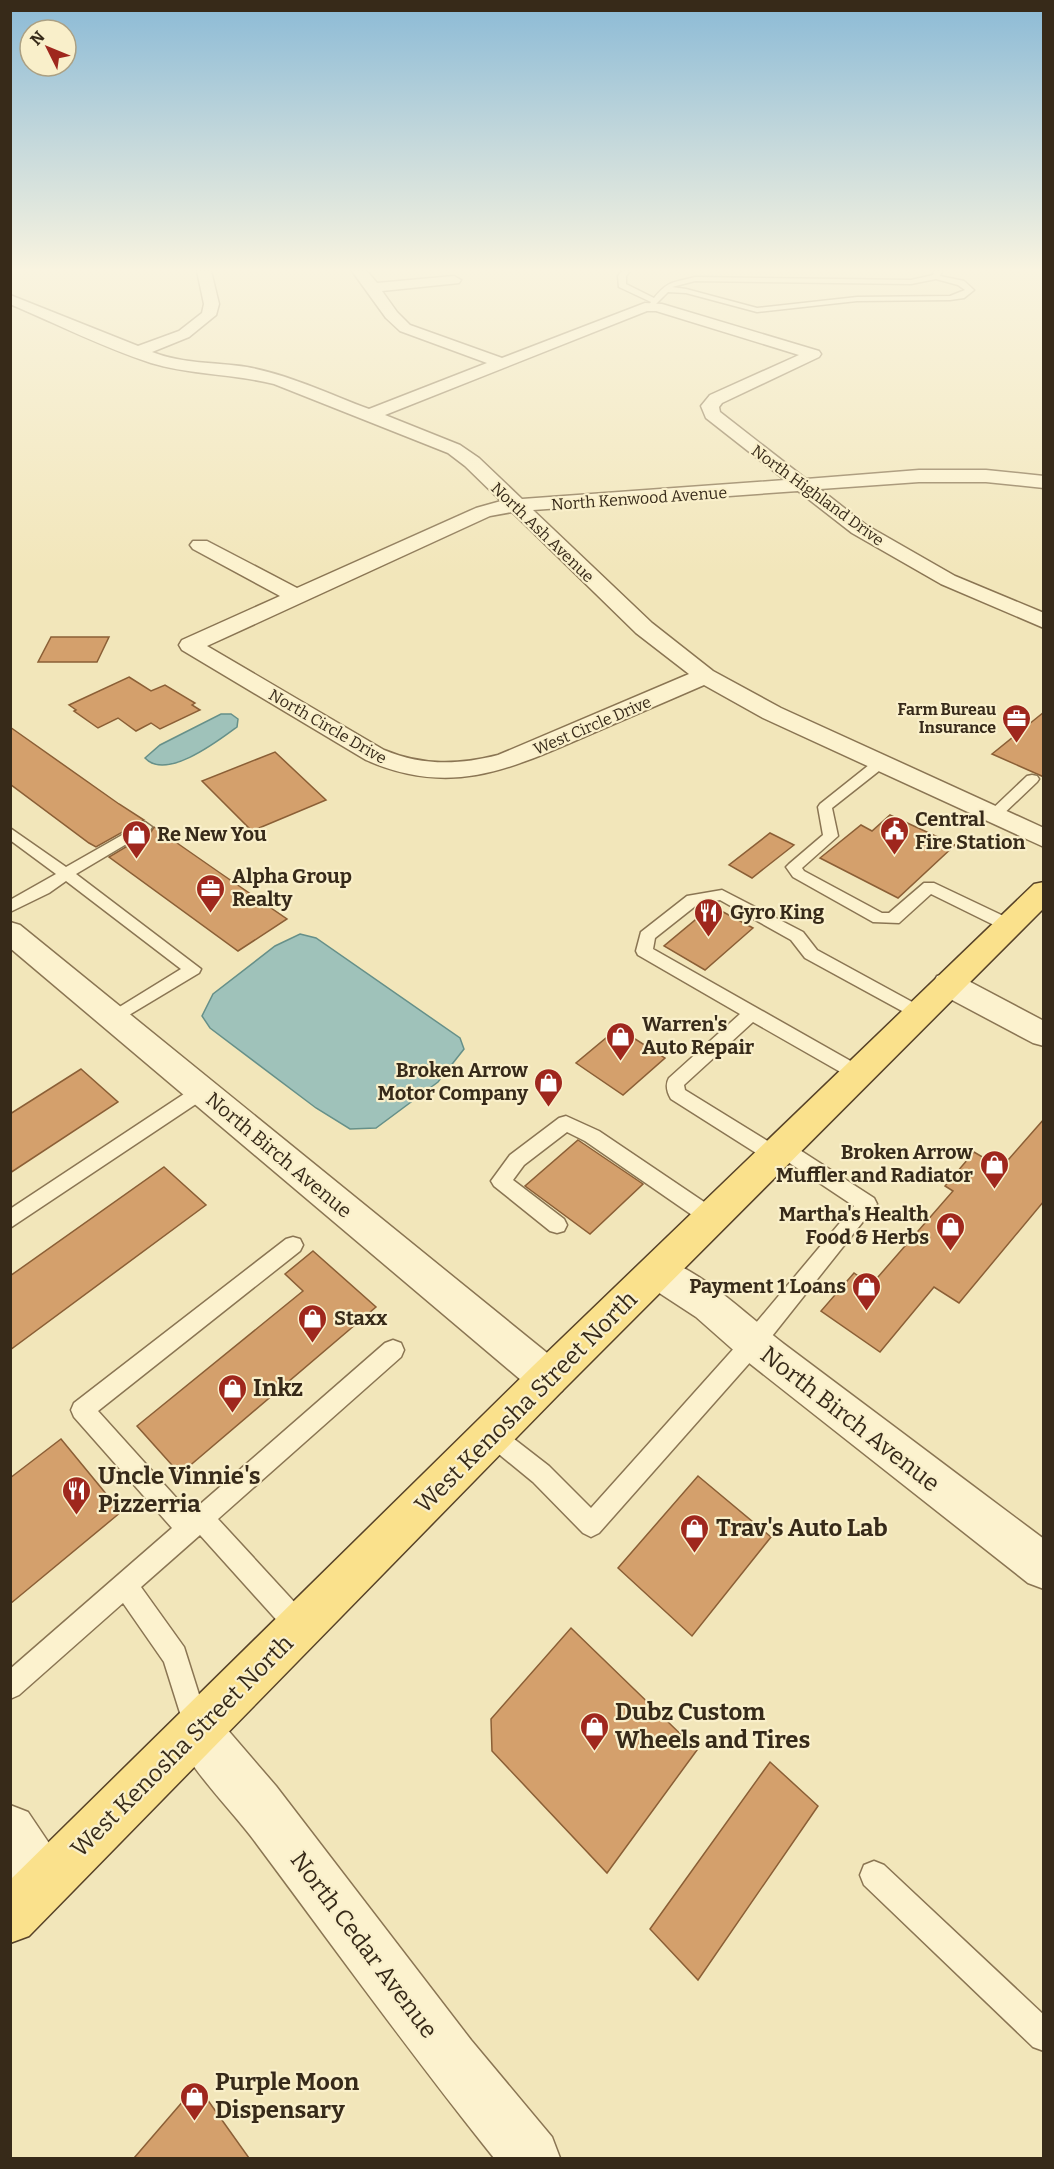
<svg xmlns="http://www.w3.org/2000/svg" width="1054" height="2169" font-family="Bitter,serif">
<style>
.water{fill:#9fc2ba;stroke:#669089;stroke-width:1.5}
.building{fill:#d4a06c;stroke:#8b5f36;stroke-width:1.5}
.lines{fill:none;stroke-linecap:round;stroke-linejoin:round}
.lane-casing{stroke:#8a7553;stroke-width:3}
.street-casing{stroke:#8a7553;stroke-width:3}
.primary-casing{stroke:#574228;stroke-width:3}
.lane{fill:#fcf2ce;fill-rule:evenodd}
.street{fill:#fcf2ce;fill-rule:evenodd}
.primary{fill:#fae18c;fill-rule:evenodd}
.labels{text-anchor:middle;stroke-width:4.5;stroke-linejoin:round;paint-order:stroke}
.far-street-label{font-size:16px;fill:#372a19;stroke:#f9efca}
.far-poi-label{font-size:16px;font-weight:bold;fill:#372a19;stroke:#f9efca;text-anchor:end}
.poi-label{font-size:20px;font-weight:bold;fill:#372a19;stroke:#f9efca;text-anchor:start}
.street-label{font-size:20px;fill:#372a19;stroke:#f9efca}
.near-poi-label{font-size:24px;font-weight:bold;fill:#372a19;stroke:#f9efca;text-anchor:start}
.near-street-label{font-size:24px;fill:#372a19;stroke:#f9efca}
</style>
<rect width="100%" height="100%" fill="#f2e6ba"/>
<path class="water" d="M221,714h10l7,5 -1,8c-19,14 -71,54 -92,31l15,-13z
M300,934l16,4 144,100 4,11 -26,33 -62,46 -26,1 -34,-21 -106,-80 -8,-12 11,-22 62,-48z"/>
<path class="building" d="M51,637h58l-12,25h-59z
M129,677l22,14 14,-6 30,18 -3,2 8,5 -40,19 -9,-6 -15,8 -18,-13 -20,10 -24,-17 2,-1 -7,-5z
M1044,712v65l-52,-23z
M10,727l109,77 25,16 -48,27 -7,-4 -79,-59z
M275,752l51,48 -74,31 -50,-50z
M890,815l65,30 -57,53 -78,-40 41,-33 11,6z
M154,827l69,48 64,44 -49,32 -129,-94 42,-25z
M770,833l24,12 -42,33 -23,-13z
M712,906l41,22 -48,42 -41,-24z
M618,1028l47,30 -42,37 -47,-32z
M81,1069l37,33 -108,71v-59z
M1044,1119v82l-85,102 -25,-16 -54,65 -59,-41 33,-38 17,12 82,-94 -8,-5 29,-34 27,16z
M578,1140l65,44 -53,50 -65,-48z
M164,1167l42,38 -196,145v-74z
M313,1251l63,56 -196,167 -43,-48 166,-135 -18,-17z
M61,1439l60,73 -111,92v-126z
M698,1476l73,61 -79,99 -74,-68z
M571,1628l126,122 -90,123 -115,-122 -1,-32z
M770,1762l48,44 -120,174 -48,-51z
M197,2085l52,73h-115z"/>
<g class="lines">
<defs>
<path id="lane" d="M622,271h8l-4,5v8l28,14c14,-17 18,-15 41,-21l216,3 22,-5 1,-4h8l-2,5 24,5 10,9 -10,8 -14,2 -93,1 -100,11 -71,-19 -18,-1 -16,16 -4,-2 3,-4 -32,-15 -1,-11zM936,279l22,6 7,5 -15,6 -93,1 -100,11 -71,-19 -14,-2 23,-6 216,3z
M879,760l7,4 -2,3 -52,41 6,28 -36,32 2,3 78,42h7l35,-30h10l80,38 2,4 -2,4h-12l-71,-35 -32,29 -26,-1 -80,-45 -7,-10 3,-3 34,-29 -5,-28 2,-3 54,-43z
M1032,775l5,1 2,3 -2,3 -39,37h-10l-2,-3 2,-3 39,-37z
M145,822l7,5 -2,3 -74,44 125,95 -2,4 -85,51 -6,-2 -3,-4 3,-4 73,-45 -115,-88 -17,12 -39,19v-12l46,-26 -46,-34v-12l56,39z
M722,890l81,42 14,18 108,59 3,4 -3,4h-12l-108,-59 -14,-18 -71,-40 -22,4 -43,34 -2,11 210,119 3,5 -3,5 -6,2 -6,-2 -98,-56 -69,63 1,5 89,55 8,-4 7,2 85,55 3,6 -116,146 -162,183 -8,4 -8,-4 -50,-51 -49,-40 -3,-7 3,-7 8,-4 8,4 49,38 42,42 154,-172 109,-130 -72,-48 -8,4 -7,-2 -96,-61c-4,-7 -6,-14 -2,-21l71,-64 -102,-59 -2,-4 5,-19 46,-36z
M202,1084l6,2 3,5 -3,5 -198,132v-19l186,-123z
M566,1116l33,15 120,81 3,6 -3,6 -7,2 -7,-2 -120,-83 -18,-9 -43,33 -11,15 51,39 3,6 -3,6 -7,2 -7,-2 -56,-45 -3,-5 19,-26 49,-37z
M293,1237l7,2 3,6 -3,6 -202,160 92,102 195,-170 8,-3 8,3 3,7 -3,7 -183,162 91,99 3,9 -3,9 -9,3 -9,-3 -91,-101 -59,52 43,60 25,79 -4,9 -9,4 -9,-4 -23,-73 -41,-59 -104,92 -9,4v-30l162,-141 -98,-111 -3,-7 3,-7 212,-164z
M874,1861l10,4 160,150v36l-11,-4 -169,-162 -4,-10 4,-10z"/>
<path id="street" d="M197,271h14l8,33 -3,11 -27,22 -37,15c31,12 63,10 95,15 43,8 82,27 122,42l118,-46 -87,-32 -14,-13 -34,-47h15l10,12 77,-7 7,4 -2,3 -77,8 15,21 13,13 92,33 143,-55 17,1 157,47 2,3 -2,3 -97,46 -3,4 1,5 86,67 113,-9h67l58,6v12l-58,-6h-67l-99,7 46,36 89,51 89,37v15l-103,-44 -89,-51 -54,-42 -265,19 119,113 61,48 68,37 263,120v19l-281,-129 -59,-33c-39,17 -79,34 -118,51 -78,34 -136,61 -220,24l-184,-110 -3,-5 3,-5 98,-44 -87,-47 -3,-4 3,-4h14l90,47 179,-80 25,-7 -36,-35 -17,-13 -174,-69c-40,-10 -83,-9 -123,-21 -47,-15 -94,-39 -141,-59v-9l128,51 41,-15 23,-18 2,-9zM647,311h9l143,44 -89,40 -9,11 5,12 79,62 -263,19 -43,-41 -19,-13 -75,-30zM512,512l124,121 53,41 -191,81c-39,10 -76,11 -114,-5l-177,-104 283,-130z
M10,922l10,3 542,440 6,13 -6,13 -14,5 -14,-5 -524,-443z
M948,973l11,3 85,45v25l-11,-3 -96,-51 -4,-8 4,-8z
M657,1256c49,17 87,57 127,88 87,65 173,130 260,195v50l-16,-6 -289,-228 -43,-38 -52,-34 -6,-11 6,-11z
M197,1707l17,7 62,72 195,254 81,97 8,21h-66c-82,-102 -159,-209 -238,-315 -25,-34 -67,-74 -83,-112l7,-17z
M10,1805l18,7 35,52 8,18 -8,18 -18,8 -18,-8 -17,-24z"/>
<path id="primary" d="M1044,882v26l-482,483 -533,545 -19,7v-63l524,-515 500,-481z"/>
</defs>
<use href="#lane" class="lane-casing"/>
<use href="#street" class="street-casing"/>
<use href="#primary" class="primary-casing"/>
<use href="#lane" class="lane"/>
<use href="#street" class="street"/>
<use href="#primary" class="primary"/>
</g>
<linearGradient id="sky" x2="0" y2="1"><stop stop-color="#8bbad6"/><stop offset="0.47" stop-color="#f9f4e0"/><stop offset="1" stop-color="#f9f4e0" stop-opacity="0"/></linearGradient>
<rect width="1054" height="575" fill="url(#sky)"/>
<defs>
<symbol id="office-pin" viewBox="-11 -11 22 30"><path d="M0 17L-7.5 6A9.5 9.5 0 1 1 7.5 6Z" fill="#9f271d" stroke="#f9efca"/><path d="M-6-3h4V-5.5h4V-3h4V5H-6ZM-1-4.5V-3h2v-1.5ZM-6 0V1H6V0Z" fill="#fff"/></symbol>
<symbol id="civic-pin" viewBox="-11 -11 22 30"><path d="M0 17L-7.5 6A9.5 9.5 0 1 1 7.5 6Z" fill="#9f271d" stroke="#f9efca"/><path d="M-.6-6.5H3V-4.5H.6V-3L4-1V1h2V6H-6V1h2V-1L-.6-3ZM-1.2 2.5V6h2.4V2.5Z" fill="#fff"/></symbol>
<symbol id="shop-pin" viewBox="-11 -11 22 30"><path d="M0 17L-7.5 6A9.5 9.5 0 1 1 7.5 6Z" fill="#9f271d" stroke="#f9efca"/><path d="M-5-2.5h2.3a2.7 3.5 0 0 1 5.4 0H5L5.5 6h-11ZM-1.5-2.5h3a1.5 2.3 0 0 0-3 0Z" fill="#fff"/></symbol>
<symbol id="restaurant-pin" viewBox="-11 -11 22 30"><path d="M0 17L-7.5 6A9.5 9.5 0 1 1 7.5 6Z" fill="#9f271d" stroke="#f9efca"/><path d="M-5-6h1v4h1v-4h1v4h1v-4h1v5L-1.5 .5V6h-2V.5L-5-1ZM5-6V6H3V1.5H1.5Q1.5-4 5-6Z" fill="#fff"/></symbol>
</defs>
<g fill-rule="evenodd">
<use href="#office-pin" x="1000" y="702" width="33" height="45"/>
<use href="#civic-pin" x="878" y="814" width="33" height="45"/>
<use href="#shop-pin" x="120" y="818" width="33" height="45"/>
<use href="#office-pin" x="194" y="872" width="33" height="45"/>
<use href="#restaurant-pin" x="692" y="896" width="33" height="45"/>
<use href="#shop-pin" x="604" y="1020" width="33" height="45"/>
<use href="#shop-pin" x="532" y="1066" width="33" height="45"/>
<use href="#shop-pin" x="978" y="1148" width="33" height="45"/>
<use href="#shop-pin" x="934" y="1210" width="33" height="45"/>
<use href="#shop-pin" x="850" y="1270" width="33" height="45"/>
<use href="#shop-pin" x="296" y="1302" width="33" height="45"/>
<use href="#shop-pin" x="216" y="1372" width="33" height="45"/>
<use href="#restaurant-pin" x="60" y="1474" width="33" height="45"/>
<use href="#shop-pin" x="678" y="1512" width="33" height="45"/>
<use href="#shop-pin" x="578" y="1710" width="33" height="45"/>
<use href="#shop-pin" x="178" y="2080" width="33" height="45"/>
</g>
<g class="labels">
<g class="far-street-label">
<text transform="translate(818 495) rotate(36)" y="6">North Highland Drive</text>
<text transform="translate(639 498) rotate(-4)" y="6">North Kenwood Avenue</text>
<text transform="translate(543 532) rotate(44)" y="6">North Ash Avenue</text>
<text transform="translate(592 725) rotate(-23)" y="6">West Circle Drive</text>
<text transform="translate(328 726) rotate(30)" y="6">North Circle Drive</text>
</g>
<g class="far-poi-label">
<text x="996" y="715">Farm Bureau<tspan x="996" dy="18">Insurance</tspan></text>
</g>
<g class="poi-label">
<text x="915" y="826">Central<tspan x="915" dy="23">Fire Station</tspan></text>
<text x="157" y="841">Re New You</text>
<text x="232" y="883">Alpha Group<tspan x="232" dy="23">Realty</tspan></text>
<text x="730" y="919">Gyro King</text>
<text x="642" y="1031">Warren's<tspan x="642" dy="23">Auto Repair</tspan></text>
<text x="528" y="1077" text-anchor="end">Broken Arrow<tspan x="528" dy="23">Motor Company</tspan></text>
<text x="973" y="1159" text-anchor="end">Broken Arrow<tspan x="973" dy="23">Muffler and Radiator</tspan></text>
<text x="929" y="1221" text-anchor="end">Martha's Health<tspan x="929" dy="23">Food &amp; Herbs</tspan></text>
<text x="846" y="1293" text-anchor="end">Payment 1 Loans</text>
<text x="334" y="1325">Staxx</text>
</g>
<g class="street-label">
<text transform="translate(279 1155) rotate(40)" y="7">North Birch Avenue</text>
</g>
<g class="near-poi-label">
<text x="253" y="1396">Inkz</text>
<text x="98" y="1484">Uncle Vinnie's<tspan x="98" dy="28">Pizzerria</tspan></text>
<text x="716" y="1536">Trav's Auto Lab</text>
<text x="615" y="1720">Dubz Custom<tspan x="615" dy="28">Wheels and Tires</tspan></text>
<text x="215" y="2090">Purple Moon<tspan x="215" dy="28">Dispensary</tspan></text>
</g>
<g class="near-street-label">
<text transform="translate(526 1402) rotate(-45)" y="8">West Kenosha Street North</text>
<text transform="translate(850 1419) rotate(38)" y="8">North Birch Avenue</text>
<text transform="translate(182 1746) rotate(-45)" y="8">West Kenosha Street North</text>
<text transform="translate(364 1945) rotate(53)" y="8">North Cedar Avenue</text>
</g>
</g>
<rect width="1054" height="2169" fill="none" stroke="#372a19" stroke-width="24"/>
<g transform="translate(48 48) rotate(313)"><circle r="28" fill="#f9efca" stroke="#aba083" stroke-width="1.5"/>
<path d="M0-4.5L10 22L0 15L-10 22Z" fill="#9f271d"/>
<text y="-9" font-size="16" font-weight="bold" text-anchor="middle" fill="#372a19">N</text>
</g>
</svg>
